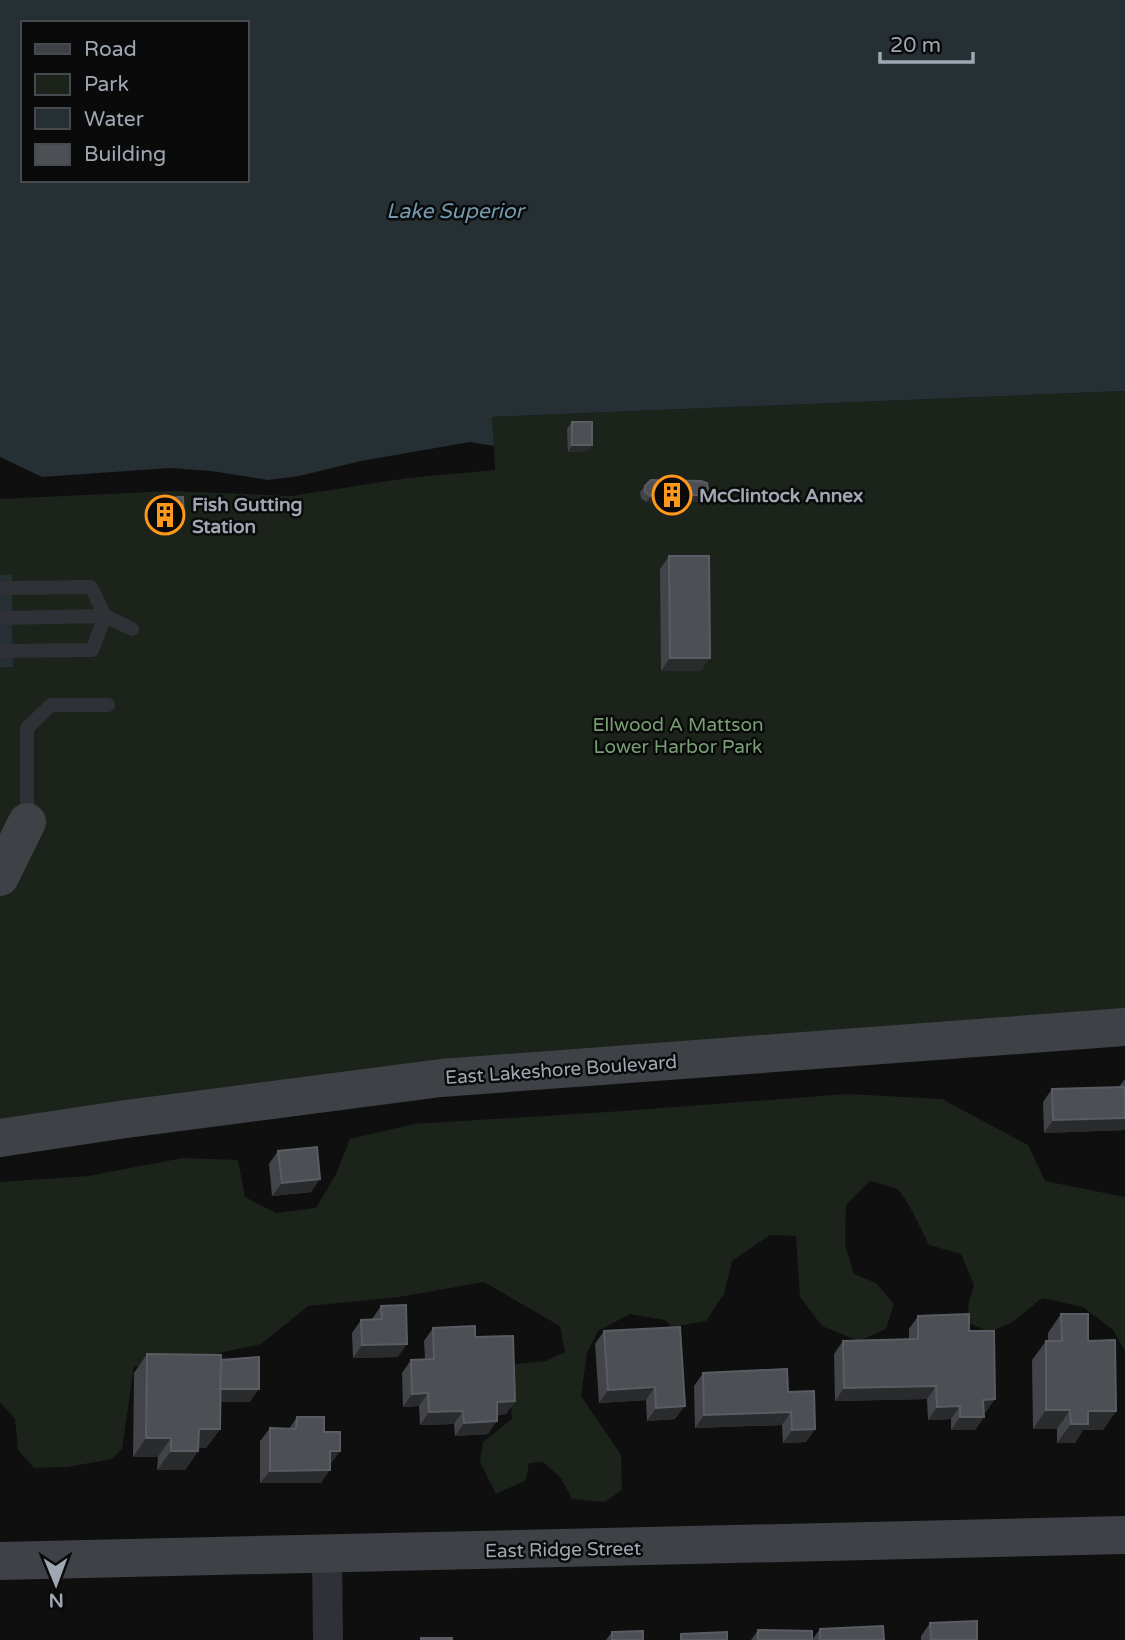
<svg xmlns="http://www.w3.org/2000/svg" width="1125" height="1640" font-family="'Varela Round',sans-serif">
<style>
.green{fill:#1b231b}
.water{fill:#252f34;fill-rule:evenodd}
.pier{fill:#0f0f10}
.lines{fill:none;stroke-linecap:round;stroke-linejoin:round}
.lane{stroke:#303136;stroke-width:14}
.street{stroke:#303136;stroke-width:30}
.secondary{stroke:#3e4146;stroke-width:38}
.wall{fill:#424449}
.shaded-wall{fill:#292b2d}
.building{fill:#4c4f54;stroke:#595d63;stroke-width:2}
.labels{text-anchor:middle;stroke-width:5;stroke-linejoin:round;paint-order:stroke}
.poi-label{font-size:19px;font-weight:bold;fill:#9fa7b2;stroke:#0a0a0b;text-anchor:start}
.park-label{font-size:19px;fill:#769f74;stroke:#0a0a0b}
.street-label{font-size:19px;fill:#9fa7b2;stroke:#0a0a0b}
.water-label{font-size:21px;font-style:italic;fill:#739ab1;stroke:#0a0a0b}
</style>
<rect width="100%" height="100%" fill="#0f0f10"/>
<path class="green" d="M1125,391v636l-1125,111v-471h13l-1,-92h-12v-79l495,-30 -4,-49z
M847,1094l95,5 86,46 17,36 80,16v154l-12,-21 -30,-23 -41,-9 -31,25 -22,9 -22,-10 2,-21 5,-16 -13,-31 -32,-9 -20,-40 -11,-16 -28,-8 -24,24 -1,39 9,30 22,9 18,21 -8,25 -27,12 -37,-15 -22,-29 -4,-61 -26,-1 -38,26 -8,33 -18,27 -34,6 -7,-7 -35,-6 -32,17 -11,22 -6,43 40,59 1,35 -17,12 -33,-3 -11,-21 -18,-16 -14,1 -3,17 -30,14 -16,-32 3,-20 29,-23 -2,-26 5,-29 31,-3 19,-9 -5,-26 -76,-44 -85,15 -91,9 -47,38 -87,19 -40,4 -12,82 -10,10 -45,8 -33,1 -16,-18 -3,-31 -15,-17v-220l88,-6 95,-18 55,2 7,37 31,16 40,-5 20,-34 14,-35 64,-15 209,-13z"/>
<path class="water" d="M0,0h1125v391l-633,26 3,49 -87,9 -408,21zM23,23h224v157h-224z
M0,575h12l1,92h-13z"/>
<path class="pier" d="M470,442l24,4 1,24 -87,8 -117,18 -121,-5 -170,8v-42l42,20 128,-9 41,3 57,9 31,-4 62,-15z"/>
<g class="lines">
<path class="lane" d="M0,588l91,-1 14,29 -13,34 -92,1
M0,618l105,-2 27,13
M27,821v-93l24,-23h57"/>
<path class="street" d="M327,1555l1,85"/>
<path class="secondary" d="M0,877l27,-55
M0,1138l126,-19 315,-41 684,-51
M0,1561l1125,-26"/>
</g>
<path class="wall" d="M572,422l20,23 -5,6 -19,1 -1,-23z
M645,486l61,8 -5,6 -3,2h-52l-5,-4 -1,-6z
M155,498l29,21 -4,7 -28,2 -2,-23z
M669,556l32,115h-40l-1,-102z
M1125,1079v51l-81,3 -1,-31 9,-13 67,-2z
M278,1151l33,41 -39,4 -3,-32z
M381,1306l17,51 -45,1 -1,-25 9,-13 11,-1z
M1061,1314l27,27 28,70 -13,19h-20l-8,13h-18v-14h-24l-1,-69 14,-19h2v-8z
M918,1316l51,15 17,81h-2v5l-9,13h-24v-11l-23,1 -1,-21 -92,2 -1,-47 9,-13 66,-1v-11z
M680,1327l-5,92 -28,2 -1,-21 -47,3 -4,-59 9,-13z
M433,1328l42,9 40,64 -9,13 -9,1 -9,19 -33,2 -1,-12 -34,1 -1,-19 -16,1 -1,-34 9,-13 14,-1 -1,-18z
M147,1354l74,6 29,42h-30v27l-14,19h-8v3l-13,19h-28l1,-13h-25l1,-84z
M703,1373l85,19 27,37 -9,13 -23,1 -1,-18 -87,3 -1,-42z
M297,1417l27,15 16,19 -10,13 -9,19h-61v-42l10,-13 19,1z
M930,1623l47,17h-56v-4z
M820,1629l64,11h-72z
M758,1630l54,10h-61z
M612,1632l31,8h-37z"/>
<path class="shaded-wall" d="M572,445h20l-5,6 -19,1z
M706,494l-5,6 -3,2h-52l5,-6z
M184,519l-4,7 -28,2 4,-7z
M670,658h40l-9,13h-40z
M1125,1118v12l-81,3 9,-13z
M320,1179l-9,13 -39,4 10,-13z
M407,1344l-9,13 -45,1 9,-13z
M936,1386l-9,13 -92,2 9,-13z
M655,1387l-9,13 -47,3 9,-13z
M220,1389h39l-9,13h-39z
M428,1393l-9,13 -16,1 9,-13z
M995,1399l-9,13 -12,1 9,-13z
M515,1401l-9,13 -18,1 9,-13z
M685,1406l-10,13 -28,2 9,-13z
M960,1406l-9,13 -23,1 9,-13z
M1046,1410h24l-13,19h-24z
M463,1411l-9,13 -34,1 9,-13z
M1088,1411h28l-13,19h-20l-8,13h-18l14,-19z
M791,1412l-9,13 -87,3 9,-13z
M960,1417h24l-9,13h-24z
M497,1421l-9,13 -33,2 9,-13z
M199,1429h21l-14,19h-21z
M815,1429l-9,13 -23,1 9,-13z
M146,1438h25l-13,19h-25z
M171,1451h27l-13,19h-28z
M330,1451h10l-10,13z
M330,1470l-9,13h-61l10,-12z"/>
<path class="building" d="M572,422h20v23h-20z
M651,480l50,1 6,2 1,6 -2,5 -4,1 -51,1 -6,-4v-6z
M183,497l1,22 -28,2 -1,-23z
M669,556h40l1,102h-40z
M1125,1087v31l-72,2 -1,-31z
M317,1147l3,32 -38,4 -4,-32z
M406,1305l1,39 -45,1 -1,-25 21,-1 -1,-13z
M969,1314v17h25l1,68 -12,1 1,17h-24v-11l-23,1 -1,-21 -92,2 -1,-47 75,-2v-23z
M1061,1314h27v27l27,-1 1,71h-28v13h-17l-1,-14h-24v-69h16z
M475,1326v11l38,-1 2,65 -18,1v19l-33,2 -1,-12 -34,1 -1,-19 -16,1 -1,-34 23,-1 -1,-31z
M680,1327l5,79 -29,2 -1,-21 -47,3 -4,-59z
M147,1354l74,1 -1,74h-21l-1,22h-27v-13h-25z
M259,1357v32h-39l1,-29z
M787,1369l1,23 26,-1 1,38 -23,1 -1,-18 -87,3 -1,-42z
M297,1417h27v15h16v19h-10v19l-60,1v-43l26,1z
M977,1621v19h-46l-1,-17z
M883,1626l1,14h-64v-11z
M758,1630l54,1v9h-54z
M643,1631v9h-31v-8z
M727,1632v8h-46v-6z
M421,1638h31v2h-31z"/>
<defs>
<symbol id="building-ring" viewBox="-11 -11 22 22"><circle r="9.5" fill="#0a0a0b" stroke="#fd981b" stroke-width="1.5"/><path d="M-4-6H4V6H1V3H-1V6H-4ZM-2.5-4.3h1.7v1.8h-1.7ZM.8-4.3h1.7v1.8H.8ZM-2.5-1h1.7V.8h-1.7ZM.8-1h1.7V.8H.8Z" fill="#fd981b"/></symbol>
</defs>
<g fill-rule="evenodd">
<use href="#building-ring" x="650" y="473" width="44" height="44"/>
<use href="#building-ring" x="143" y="493" width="44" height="44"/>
</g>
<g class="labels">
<g class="poi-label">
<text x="699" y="502">McClintock Annex</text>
<text x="192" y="511">Fish Gutting<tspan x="192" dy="22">Station</tspan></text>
</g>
<g class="park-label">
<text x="678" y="731">Ellwood A Mattson<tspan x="678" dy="22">Lower Harbor Park</tspan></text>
</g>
<g class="street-label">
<text transform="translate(561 1069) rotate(-4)" y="7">East Lakeshore Boulevard</text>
<text transform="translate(563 1549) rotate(-1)" y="7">East Ridge Street</text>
</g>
<g class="water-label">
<text x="455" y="218">Lake Superior</text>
</g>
</g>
<rect x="21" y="21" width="228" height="161" fill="#0a0a0b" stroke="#46494e" stroke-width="2"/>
<rect x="35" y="44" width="35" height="10" fill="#3e4146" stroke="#46494e" stroke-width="2"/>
<text x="84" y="56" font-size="21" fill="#9fa7b2">Road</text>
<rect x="35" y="74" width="35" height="21" fill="#1b231b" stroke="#46494e" stroke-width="2"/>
<text x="84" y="91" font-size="21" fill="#9fa7b2">Park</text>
<rect x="35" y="108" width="35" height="21" fill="#252f34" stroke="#46494e" stroke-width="2"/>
<text x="84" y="126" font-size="21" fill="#9fa7b2">Water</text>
<rect x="35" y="144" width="35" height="21" fill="#4c4f54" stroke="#46494e" stroke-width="2"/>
<text x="84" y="161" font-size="21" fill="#9fa7b2">Building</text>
<g transform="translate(56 1584) rotate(179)" stroke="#0a0a0b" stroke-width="5" paint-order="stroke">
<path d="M0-5L12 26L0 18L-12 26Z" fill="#9fa7b2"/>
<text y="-10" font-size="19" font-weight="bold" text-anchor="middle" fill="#9fa7b2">N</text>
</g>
<path d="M880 52v10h93v-10" fill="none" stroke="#9fa7b2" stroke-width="3.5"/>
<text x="890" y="52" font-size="21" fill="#9fa7b2" stroke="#0a0a0b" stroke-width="5" paint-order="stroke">20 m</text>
</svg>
